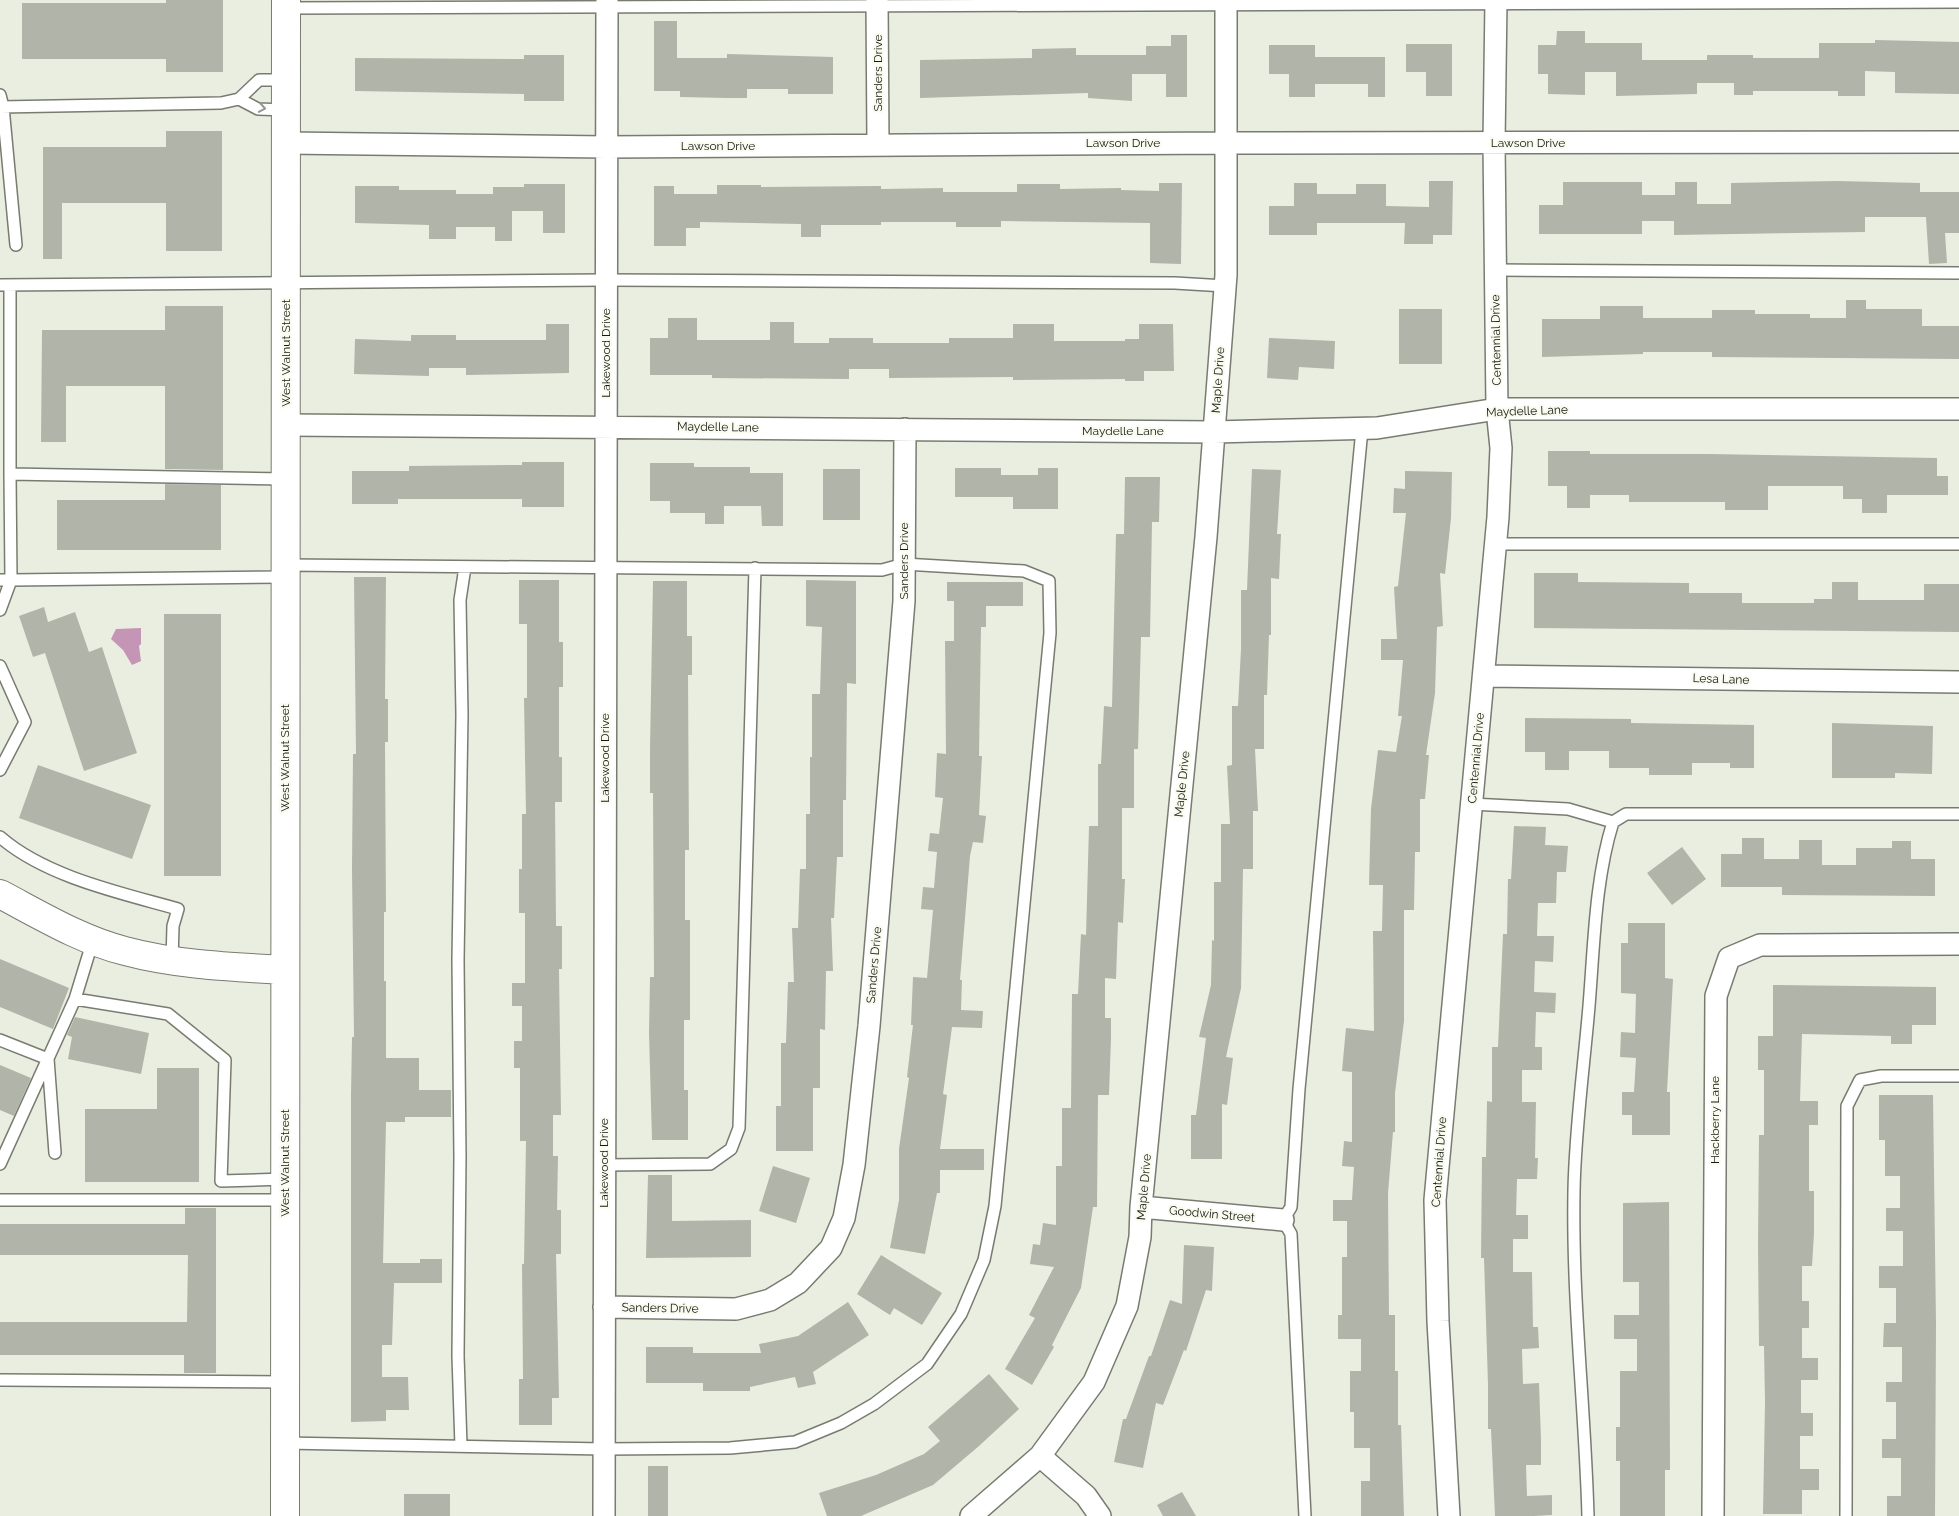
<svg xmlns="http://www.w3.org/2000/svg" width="1959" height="1516" font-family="Raleway,sans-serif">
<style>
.water{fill:#c495b5}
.building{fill:#b1b4a8}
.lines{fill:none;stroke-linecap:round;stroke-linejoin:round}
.lane-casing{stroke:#787c70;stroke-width:14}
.street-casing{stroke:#787c70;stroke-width:24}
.secondary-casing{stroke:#787c70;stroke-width:30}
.lane{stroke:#fff;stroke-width:11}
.street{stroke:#fff;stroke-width:21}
.secondary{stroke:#fff;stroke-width:28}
.oneway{stroke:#969795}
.labels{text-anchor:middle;stroke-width:4;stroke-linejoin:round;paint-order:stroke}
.street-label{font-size:12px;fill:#161713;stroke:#f8fbee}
</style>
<rect width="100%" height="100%" fill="#eaeee1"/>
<path class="water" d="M141,628v16l-2,2 2,15 -9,4 -9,-15 -12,-11 5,-10z"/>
<path class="building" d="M166,0h57v72h-57v-13h-144v-56h144z
M654,21h23v37h50v-4l106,3v37h-45v-5h-41v9h-20l-47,-1v-6h-26z
M1557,31h28v12h57v17h65v-5h46v3h66v-15h56v-3l84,2v52l-64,-1v-21l-30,-1v25h-27v-5h-85v4h-19v-12h-37v11l-81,2v-24h-31v23l-37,-1v-20h-10v-29h18z
M1171,35h16v62h-21v-23h-34v27l-44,-3v-5l-168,5v-38l112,-2v-9l44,-1v7h70v-9h25z
M1406,44h46v52h-26v-24h-20z
M1269,45h46v12h70v40h-17v-13h-53v13h-26v-23h-20z
M524,55h40v46h-40v-7l-169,-3v-33l169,1z
M166,131h56v120h-56v-48h-104v56h-19v-112h123z
M1429,181h24l-1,54h-19v9h-29l1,-21h-88v12h-48v-29h25v-23h23v11h39v-10h30v22l43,1z
M1838,181l82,2v9h39v41h-14l2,30 -18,1 -3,-47h-61v15l-191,3v-14h-32v13h-103v-29h24v-23h79v13h33v-13h22v22h34v-21z
M1159,183h23l-1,81 -31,-1v-40l-149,-2v6h-45v-5h-75v3h-60v12h-20v-13l-101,-2v6h-14v18h-32v-60h20v8h43v-9h44v2l120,-1v3l62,-1v4h74v-8h43v5l61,-1v2l38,1z
M524,184h41v49h-22v-22h-31v30h-17v-14h-39v12h-27v-14l-74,-2v-37h44v4h57v4h37v-7h31z
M1846,300h20v9h56v17h37v33l-247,-2v-5h-69v2l-101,3v-38h58v-13h43v12h69v-8h43v4h55v4h36z
M165,306h58v164l-58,-1v-83h-99v56h-25l1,-112h123z
M1399,309h43v55h-43z
M668,318h29v22h73v-18h24v21h35v-5h44v5h76v-5h64v-14h41v17h71v-2h14v-15h34l1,47h-30v10h-19v-2l-112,1v-3l-124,1v-9h-40v10l-137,-1v-3h-62v-37h18z
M546,324h23v49l-103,2v-7h-37v8l-75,-2 1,-35 56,2v-6h45v5h90z
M1269,338l66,3 -1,28 -35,-2 -1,13 -31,-2z
M1548,451h42v3h119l228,4v18h11v19h-61v18h-25v-14h-19v-13h-75v24h-43v-8h-96v-7h-39v13h-23v-22h-19z
M522,462h42v45h-42v-8h-124v5h-46v-33h57v-5l113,-1z
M650,463h44v4h56v6h33v53h-21l-1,-20h-37v18h-19v-11h-35v-12h-20z
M955,468h46v7h37v-7h20v41h-45v-12h-58z
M823,469h37v51h-37z
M1252,469l29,1 -4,64h4l-2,45 -8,-1v57h-2l-2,60h-3v54h-9l3,62h-5v58h-10l-2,119 -15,69 7,1 -6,47 -5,-1v55h-31v-44h5l10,-77 -7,-1 12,-52 1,-45 2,1v-59h7v-58h9l-3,-58 5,-1v-59h6l3,-57v-59h6z
M1405,471l47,1 -1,46 -6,56 -5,-1 3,53 -6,1 -2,66 -9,62h3l-4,44h-5v53h-5l-1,58h-10v111l-9,72v39h-2l-5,61 1,122h6v56h3v54h3l3,91h-43v-35h9v-33h-16v-36h-4v-41h11v-32h-23v-24h4v-58h5v-36h-14v-21h19l2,-33 -12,-1 2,-25 8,1v-70l-10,-1 4,-43 28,3 -1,-100h9l1,-46h-14l2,-76 7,-59 18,2 6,-36h-4l5,-56h-22v-21h16l-3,-52 4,-1 8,-73h-13l1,-25 11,1z
M1125,477h35l-1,45h-7l-2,115h-9l-3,112h-4v59h-12v71h3l-2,44 -5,-1 -2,57 -11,-1v40h6v20l-2,57h-11l-1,112h-4l-12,81 -29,57 2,2 -22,38 -27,-16 30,-51 -6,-3 25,-48 -24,-3 3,-20 7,1 3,-22 13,2v-59h6v-58h9l1,-114h6l3,-60 5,1 3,-109h9v-62h3l3,-58 8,1 4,-173h8z
M165,484l56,1v65h-164v-50h108z
M1534,573h44v9l111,1v10h53v10h72v-4h18v-17h26v18h66v-16h35v48l-425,-4z
M354,577h32l-1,122h3v43h-3l1,170h-2v69h2v77h33v32h32v27h-46v5h-19l-3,141h37v-4h22v24h-48l-2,62h-10v32h26l1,33h-23v11l-35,1v-327l1,-58h2l-2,-168 1,-115h3z
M519,580h40v62h4v45h-4v70h3v45h-7l1,124h6v43h-3l2,146h-8v41h5l-1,54h4v44h-5l3,144h-7v27h-33v-46h4l-1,-115h2l2,-123h-6v-73h-6v-27h8v-35h-10v-23h13v-70h-6v-44h3v-55h4l-2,-116h3v-74h-8z
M806,580l50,1v103l-9,-1 -1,117h-3v57h-6l-3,61h-3l2,53h-7l-1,59 -5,-1v59h-7v63h-37v-45h5v-63h5l2,-61h6l-2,-54h6l2,-59h6v-55h4v-57h2v-63h8l2,-67 -16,-1z
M653,581h34v55h5v39h-4l1,175h-4v70h5v100h-6v70h4v50h-36l-3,-107 1,-56h4l-1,-184h-3v-44z
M947,582h76v24h-37v21h-5l-2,129h3l-3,59 7,1 -3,27 -10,-1 -3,14 -10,124h2l-1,30 22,1 -1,17 -30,-1 -9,67 4,1 -7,54h44v21h-44v23h-3l-12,61 -35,-6 9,-48v-51l10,-71 -2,-1 6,-52h-2l2,-48 14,1 6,-68 -12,-1 2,-22 11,1 3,-36 -9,-1 2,-18 9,1 4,-36 -8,-1 2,-44 9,1 -1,-113h9v-40h-7z
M44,607l4,15 27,-10 14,40 13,-5 35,106 -53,18 -39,-118 -12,4 -14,-41z
M164,614h57v262h-57z
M1525,718l106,1v4l123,2v43h-24v-5h-38v12h-43v-7h-40v-17h-40v19h-24v-18h-20z
M1832,723l101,3 -1,48 -37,-1v5h-63z
M38,765l113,40 -19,54 -113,-41z
M1514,826l32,1 -1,18 23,1 -2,26h-9l-1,31h-18l-1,33h17l-1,26 -18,-1 -1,31 22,1 -1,20 -19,-1 -1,35h7v23h-20v32h14l-1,56h3l-1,21h-20l-1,36h12v24h-15v33h19l1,55h5l1,21 -17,1 1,35 16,-1 2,57v25h-15l1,31 25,-1v20l-18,1h-39l-4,-87h-3v-45l-4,-126h-3l1,-101h4l1,-56 5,1v-55h6l5,-113h4l1,-55h3z
M1742,838h22v21h35v-19h23v25h34v-17h36v-7h19v18h24v37l-153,-1v-8h-61v-33h21z
M1682,847l24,32 -34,26 -25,-32z
M1628,923h37v55l8,1 -6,113h3v43h-38v-20h-10v-23h12l2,-34 -16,-1 1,-25 14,1 1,-39 -15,-1v-50h7z
M0,959l69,29 -16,41 -53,-22z
M1773,985l163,2v38h-24v19h-21v-8l-89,-2 -2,67h18v24h-9v66h5v42l-2,33h-10v35h7v27h-7v30h16v22h-17v33h12v23h-13v33h19v21h-17v24h-39l2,-112 -1,-56h-5l-1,-101 1,-110h5v-65h-6v-34h15z
M75,1017l74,16 -8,41 -73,-15 4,-22 -5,-2z
M0,1065l31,13 -17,38 -14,-6z
M157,1068h42v114h-114v-73h72z
M1879,1095h54l3,229 -1,192h-48v-20h14v-38h-19v-19h14v-37h-10v-20h16v-35h-19l1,-24h12v-35h-17v-22h24v-35h-17v-23h14v-32h-15v-36h-6z
M773,1166l37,12 -14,45 -37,-12z
M648,1175h24v46l79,-1v37l-105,1z
M1669,1202l1,268h-5v46h-45v-55h-4v-34h4v-56h17v-32h-23v-24h25v-33h-16v-79z
M185,1208h31v165h-32v-18h-184v-33h187l1,-67h-188v-31h185z
M1184,1245l30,2 -2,44 -6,-1 -20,61 -2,-1 -21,55 -7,-2 -13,65 -29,-6 9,-43h3l23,-63h2l19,-56 12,4z
M881,1255l61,38 -20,32 -28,-17 -4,7 -33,-21z
M848,1302l21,33 -56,37 3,12 -18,4 -3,-11 -45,10v4h-47v-8h-57v-36h47v6h68l-2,-9 39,-8z
M989,1374l30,35 -40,37 -46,39 -72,31h-34l-8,-23 57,-18 48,-21 16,-13 -12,-14z
M648,1466h20v50h-20z
M1182,1492l14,24h-33l-6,-11z
M404,1494h46v22h-46z"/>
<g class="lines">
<defs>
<path id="lane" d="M286,8l1673,-6
M0,95l3,12 13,138
M239,99l19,10 28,1
M0,107l221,-4 18,-4 20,-19h27
M1496,270l463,3
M0,285l606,-5 569,3 50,3
M10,285v189l276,5
M10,474l1,106 275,-3
M1496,544h463
M0,580h11l-11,30
M0,666l25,56 -25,48
M1471,804l97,5 45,13
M0,837c46,40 121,56 178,72l-5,17 -1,35
M75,999l93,15 57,46 -4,121 64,-2
M0,1040l48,19 7,94
M0,1164l75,-165 18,-59
M604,1165l106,-1 21,-15 8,-21 16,-560
M0,1200h285
M0,1380l285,2
M285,1443l319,6 126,-1 65,-6 46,-19 33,-19 53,-40 34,-50 23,-54 11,-54 55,-573 -1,-52 -25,-10 -120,-7 -22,6 -596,-5
M461,1446l-3,-90 2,-199 -2,-197 4,-245 -2,-115 5,-33
M1305,1516l-14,-282 -8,-14 8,-13 8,-118 63,-660
M1588,1516c-3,-109 -16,-216 -14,-325 1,-61 10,-125 15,-185 5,-60 6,-127 24,-184l13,-8h333
M1846,1516l1,-410 13,-26 21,-4h78"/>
<path id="street" d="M877,0l1,145
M286,143l320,4 622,-4 731,-1
M286,425l928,7 163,-4 120,-19h462
M1484,676l475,6
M1141,1207l142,13
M604,1307l132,2 34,-9 28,-17 33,-35 13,-30 10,-53 15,-139 35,-425 1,-172
M1040,1456l46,40 14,20
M604,1516l3,-1516
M971,1516l69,-60 54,-74 33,-76 13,-69 1,-30 65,-670 20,-262v-275
M1449,1516l-11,-195 -3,-121 63,-683 3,-69 -4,-39 -3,-266 2,-143
M1713,1516l3,-520 13,-38 31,-13 199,-1"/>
<path id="secondary" d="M0,894c40,21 81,46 125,57 52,14 107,16 160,19
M285,1516l1,-1516"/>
</defs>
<use href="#lane" class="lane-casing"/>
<use href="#street" class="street-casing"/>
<use href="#secondary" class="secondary-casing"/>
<use href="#lane" class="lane"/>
<use href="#street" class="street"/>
<use href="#secondary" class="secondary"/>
</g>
<defs><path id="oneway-chevron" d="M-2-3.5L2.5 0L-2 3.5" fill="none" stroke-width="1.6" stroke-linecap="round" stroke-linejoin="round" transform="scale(1.25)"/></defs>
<use class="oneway" href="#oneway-chevron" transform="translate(262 108) rotate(10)"/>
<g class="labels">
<g class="street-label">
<text transform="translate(878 73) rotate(-90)" y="4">Sanders Drive</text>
<text x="1123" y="147">Lawson Drive</text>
<text x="1528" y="147">Lawson Drive</text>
<text x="718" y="150">Lawson Drive</text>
<text transform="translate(1496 340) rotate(-91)" y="4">Centennial Drive</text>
<text transform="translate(286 353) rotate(-90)" y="4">West Walnut Street</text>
<text transform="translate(606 353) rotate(-90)" y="4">Lakewood Drive</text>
<text transform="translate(1218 380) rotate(-86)" y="4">Maple Drive</text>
<text transform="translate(1527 411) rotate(-2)" y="4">Maydelle Lane</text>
<text transform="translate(718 427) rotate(1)" y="4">Maydelle Lane</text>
<text x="1123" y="435">Maydelle Lane</text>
<text transform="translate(904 561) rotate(-90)" y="4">Sanders Drive</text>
<text transform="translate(1721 679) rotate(2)" y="4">Lesa Lane</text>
<text transform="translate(285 758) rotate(-90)" y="4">West Walnut Street</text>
<text transform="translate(605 758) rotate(-90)" y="4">Lakewood Drive</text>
<text transform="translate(1476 758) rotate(-85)" y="4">Centennial Drive</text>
<text transform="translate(1182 784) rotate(-84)" y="4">Maple Drive</text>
<text transform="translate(874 965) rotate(-85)" y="4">Sanders Drive</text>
<text transform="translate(1715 1120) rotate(-90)" y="4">Hackberry Lane</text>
<text transform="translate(1439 1162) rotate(-86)" y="4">Centennial Drive</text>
<text transform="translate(285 1163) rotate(-90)" y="4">West Walnut Street</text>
<text transform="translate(604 1163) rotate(-90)" y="4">Lakewood Drive</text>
<text transform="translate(1144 1187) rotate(-85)" y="4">Maple Drive</text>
<text transform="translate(1212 1214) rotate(5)" y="4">Goodwin Street</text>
<text transform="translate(660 1308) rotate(1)" y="4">Sanders Drive</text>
</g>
</g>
</svg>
